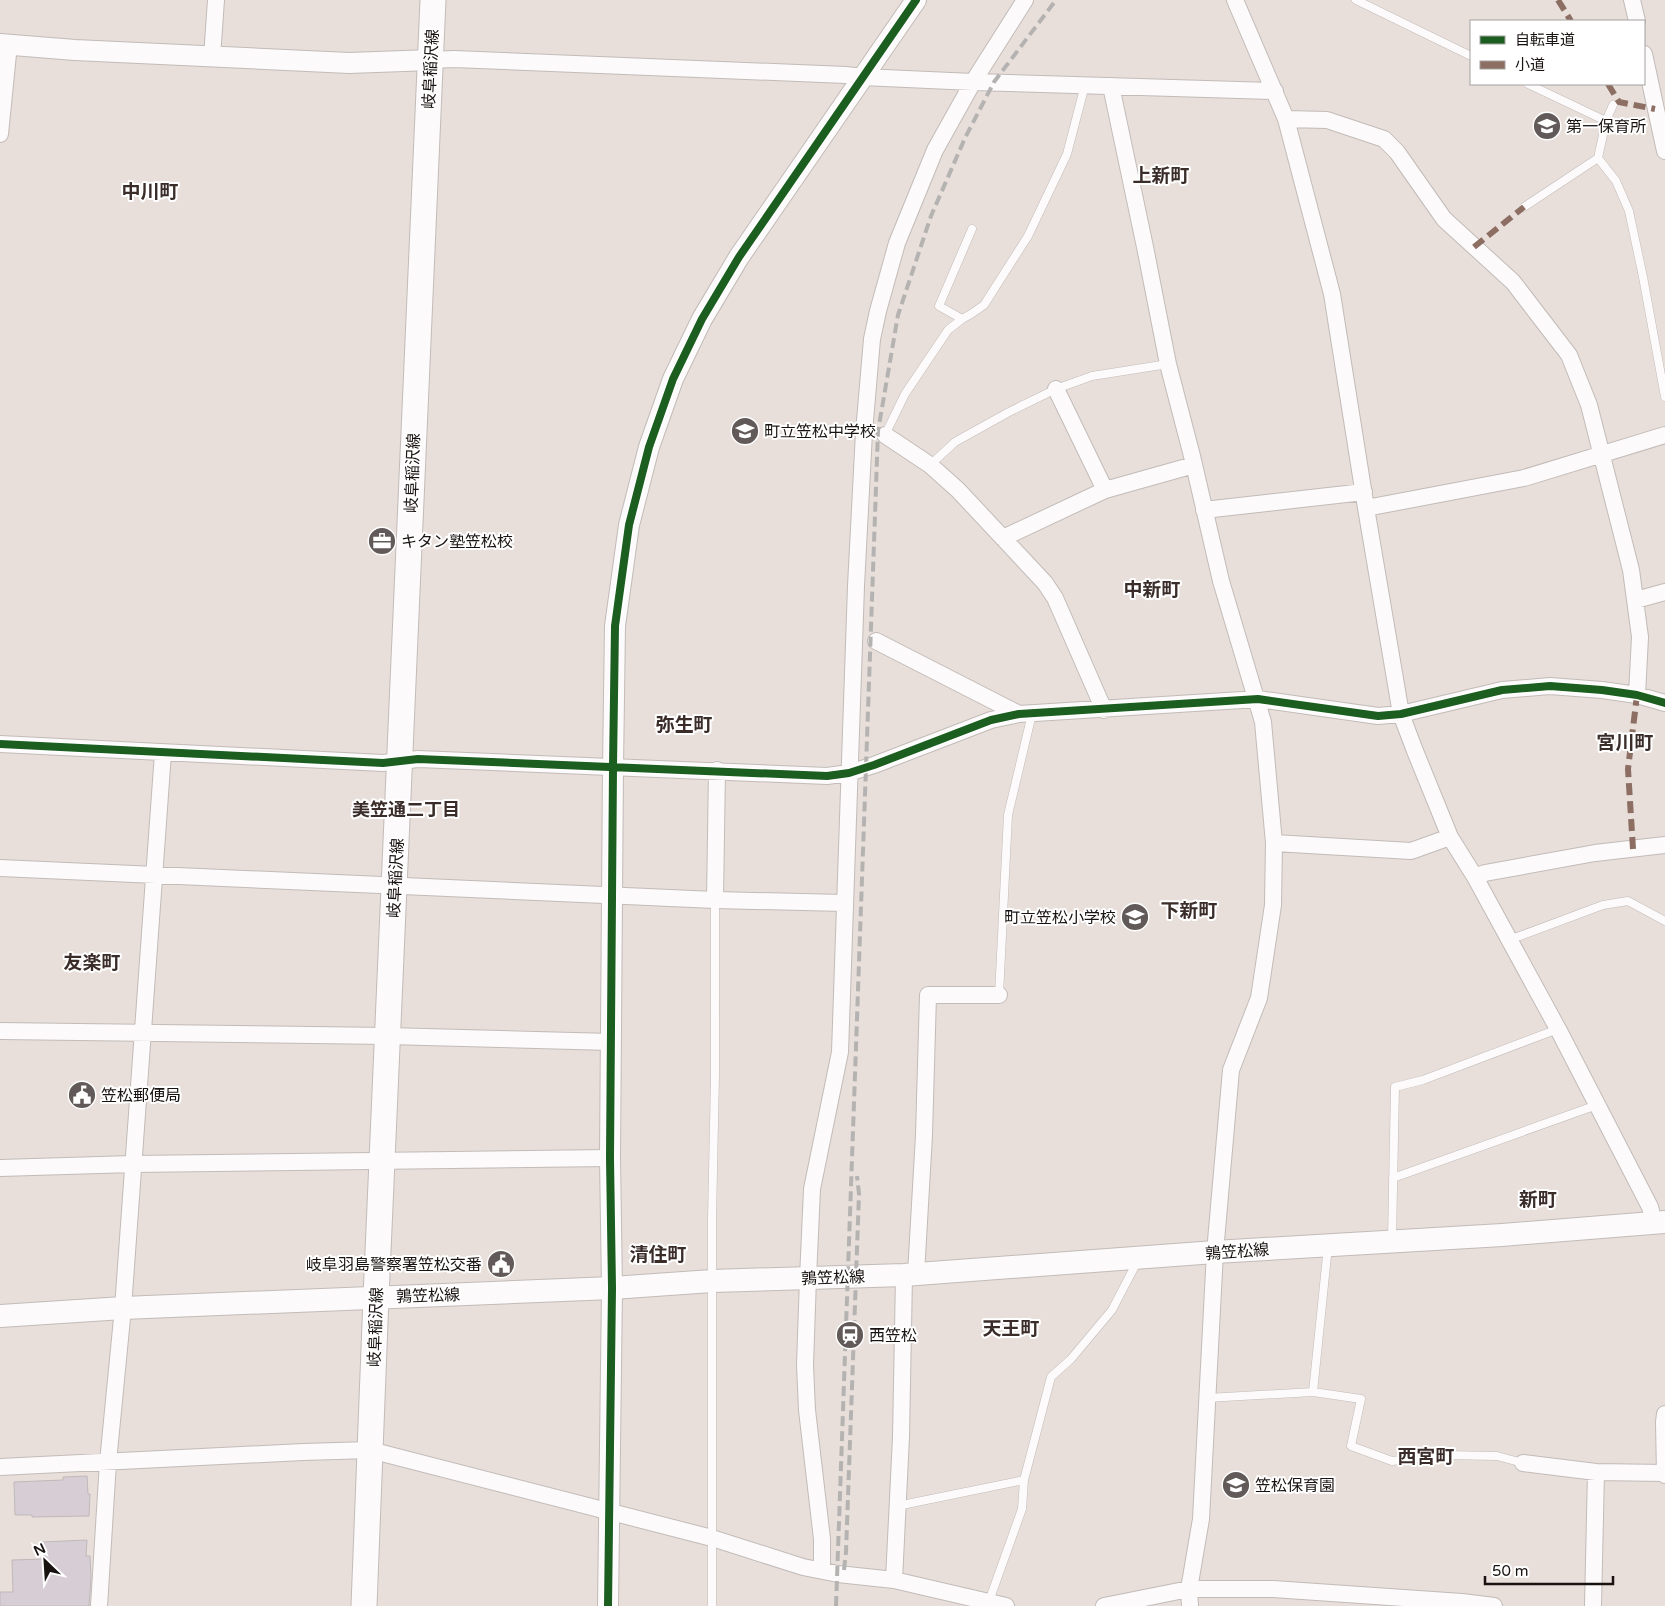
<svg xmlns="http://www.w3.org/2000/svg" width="1665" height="1606" font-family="'Varela Round','Noto Sans JP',sans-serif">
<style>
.building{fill:#d7cdd4;stroke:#bfb9b9}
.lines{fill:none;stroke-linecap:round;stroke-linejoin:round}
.service-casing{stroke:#c2bbb8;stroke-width:9}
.minor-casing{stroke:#c2bbb8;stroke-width:18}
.tertiary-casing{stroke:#c2bbb8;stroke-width:22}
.secondary-casing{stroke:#c2bbb8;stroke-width:24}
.primary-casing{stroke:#c2bbb8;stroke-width:27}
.service{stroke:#fcfafa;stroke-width:8}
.minor{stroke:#fcfafa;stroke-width:16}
.tertiary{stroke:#fcfafa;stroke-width:20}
.secondary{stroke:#fcfafa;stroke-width:22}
.primary{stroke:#fcfafa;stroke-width:25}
.rail{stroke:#b5b3b1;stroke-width:4;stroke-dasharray:10 5;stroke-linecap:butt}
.quiet{stroke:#8d6e63;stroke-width:6;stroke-dasharray:12 6;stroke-linecap:butt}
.cycleway-casing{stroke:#fff;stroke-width:11}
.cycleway{stroke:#1b5e20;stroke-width:8}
.labels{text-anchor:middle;stroke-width:4;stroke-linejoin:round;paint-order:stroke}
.street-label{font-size:16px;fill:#181311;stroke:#fff}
.poi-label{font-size:16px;fill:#181311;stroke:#fff;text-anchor:start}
.neighbourhood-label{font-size:18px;font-weight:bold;fill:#3a2d29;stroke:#fff}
.quarter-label{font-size:19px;font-weight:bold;fill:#3a2d29;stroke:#fff}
</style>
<rect width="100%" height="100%" fill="#e8dfdb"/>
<path class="building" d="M87,1476l1,18h2l-1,22 -57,1v-2h-17l-1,-33 49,-2v-3z
M87,1540l-1,16h4l1,22 -2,28h-89v-14h13l-1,-32 31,-1 -1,-17z"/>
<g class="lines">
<defs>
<path id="service" d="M1356,0l115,56
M1528,84l78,37
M1598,158l18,23 13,30 14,66 22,120
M1524,207l74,-49 8,-37 7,-16
M962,319l-23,-13 33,-77
M885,435l20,-41 43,-64 14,-11 9,-5 13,-9 44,-69 39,-82 18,-69
M930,465l25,-23 54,-30 47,-23 36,-13 76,-12
M1509,940l94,-35 25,-4 37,20
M999,995l9,-180 24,-101
M1393,1178l204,-73
M1392,1239l3,-152 28,-7 135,-51
M1313,1392l48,7 -10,47 41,15 51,-6 54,1 26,7
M1207,1398l106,-6 15,-146
M897,1506l127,-26 27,-103 20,-18 41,-49 25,-48
M988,1604l34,-95 2,-29
M712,1606v-387l3,-144v-175"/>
<path id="minor" d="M1235,0l51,119 46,175 34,214 35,206 14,37 35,86 25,40 83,152 92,178 4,15
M1632,0l5,21
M1644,54l21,97
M212,57l4,-57
M431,60l23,-1 392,16 16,2 111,5 302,9
M1111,86l34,161 23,117 24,92 29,125 42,141 11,121 -1,62 -14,93 -28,72 -16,182 -14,267 -12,70 1,17
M1286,119l41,1 57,19 13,13 47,67 69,63 56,73 20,50 42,165 9,67 -3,58
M0,134l9,-90
M1056,389l49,101
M885,435l45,30 28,25 87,93 10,15 49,112
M1366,508l158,-30 141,-43
M1204,510l160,-18
M1003,538l102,-48 89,-25
M1636,600l29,-8
M876,641l143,73
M0,744l383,19 35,-4 409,17 22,-3 25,-8 117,-45 28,-6 239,-15 120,17 23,-2 101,-24 48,-4 52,4 35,5 28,8
M1274,843l137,8 39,-14
M0,868l715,32 129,3
M1475,877l10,-4 110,-20 70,-8
M715,900l2,-130
M0,1031l388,5 223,6
M0,1168l133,-4 477,-6
M916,1274l8,-139 4,-140h71
M1665,1414l-1,8 1,53
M1523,1463l73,9 69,1
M0,1467l303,-15 67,-2 342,88 91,29 35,7 56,6 112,26
M822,1570v-31l-15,-129 -2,-45 3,-87 4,-89 28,-137 16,-466 8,-154 8,-93 6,-28 19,-68 38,-93 38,-68 52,-82
M894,1580l7,-143 3,-162
M99,1606l9,-144 15,-154 40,-555
M1104,1606l85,-17h84l189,13 32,4
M1593,1606l3,-134"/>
<path id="tertiary" d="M0,44l75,6 274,13 82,-3
M608,1606l4,-318 -2,-130 3,-391 2,-141 14,-101 20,-78 24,-68 29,-60 37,-62 177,-257"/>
<path id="secondary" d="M0,1316l123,-8 489,-20 100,-7 192,-6 311,-23 287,-17 163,-13"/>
<path id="primary" d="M364,1606l12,-309 57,-1297"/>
</defs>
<use href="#service" class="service-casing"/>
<use href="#minor" class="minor-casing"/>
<use href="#tertiary" class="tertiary-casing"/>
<use href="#secondary" class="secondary-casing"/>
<use href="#primary" class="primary-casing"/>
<use href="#service" class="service"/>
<use href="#minor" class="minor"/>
<use href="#tertiary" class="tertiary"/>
<use href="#secondary" class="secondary"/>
<use href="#primary" class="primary"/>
<path class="rail" d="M844,1570l2,-18 13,-358 -2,-18
M836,1606l42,-1175 20,-116 33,-99 34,-78 29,-56 62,-82"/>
<path class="quiet" d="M1558,0l13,21
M1608,84l11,18 36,7
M1474,247l50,-40
M1633,849l-5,-80 9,-74"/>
<defs>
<path id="cycleway" d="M0,744l383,19 35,-4 409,17 22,-3 25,-8 117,-45 28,-6 239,-15 120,17 23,-2 101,-24 48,-4 52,4 35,5 28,8
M608,1606l4,-318 -2,-130 3,-391 2,-141 14,-101 20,-78 24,-68 29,-60 37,-62 177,-257"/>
</defs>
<use href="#cycleway" class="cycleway-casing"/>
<use href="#cycleway" class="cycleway"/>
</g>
<defs>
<symbol id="school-disc" viewBox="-11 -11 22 22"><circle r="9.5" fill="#615a58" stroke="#fff"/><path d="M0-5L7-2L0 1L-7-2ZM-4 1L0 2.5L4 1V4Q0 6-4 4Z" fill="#fff"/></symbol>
<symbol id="office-disc" viewBox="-11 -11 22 22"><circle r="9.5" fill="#615a58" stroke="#fff"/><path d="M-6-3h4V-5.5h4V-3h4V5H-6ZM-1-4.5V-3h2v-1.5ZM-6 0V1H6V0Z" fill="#fff"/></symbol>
<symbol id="civic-disc" viewBox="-11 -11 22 22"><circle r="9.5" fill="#615a58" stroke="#fff"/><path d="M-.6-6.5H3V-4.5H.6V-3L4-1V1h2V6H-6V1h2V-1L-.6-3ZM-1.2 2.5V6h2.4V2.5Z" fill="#fff"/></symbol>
<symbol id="station-disc" viewBox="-11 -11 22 22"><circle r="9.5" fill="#615a58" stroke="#fff"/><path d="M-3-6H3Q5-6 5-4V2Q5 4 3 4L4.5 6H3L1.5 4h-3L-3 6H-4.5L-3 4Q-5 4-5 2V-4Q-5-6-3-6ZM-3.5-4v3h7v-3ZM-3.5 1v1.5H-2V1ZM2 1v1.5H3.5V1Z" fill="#fff"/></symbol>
</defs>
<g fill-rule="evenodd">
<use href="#school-disc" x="1531" y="110" width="32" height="32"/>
<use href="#school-disc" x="729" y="415" width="32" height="32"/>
<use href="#office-disc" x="366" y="525" width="32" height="32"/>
<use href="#school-disc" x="1119" y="901" width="32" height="32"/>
<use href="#civic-disc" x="66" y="1079" width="32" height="32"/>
<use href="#civic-disc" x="485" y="1248" width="32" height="32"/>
<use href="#station-disc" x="834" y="1319" width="32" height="32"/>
<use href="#school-disc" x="1220" y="1469" width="32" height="32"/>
</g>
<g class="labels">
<g class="street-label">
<text transform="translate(430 69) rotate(-87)" y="6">岐阜稲沢線</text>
<text transform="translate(412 473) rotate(-88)" y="6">岐阜稲沢線</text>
<text transform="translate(395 878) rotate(-87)" y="6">岐阜稲沢線</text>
<text transform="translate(1237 1251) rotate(-4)" y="6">鶉笠松線</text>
<text transform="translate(833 1277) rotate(-2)" y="6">鶉笠松線</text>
<text transform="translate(428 1295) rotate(-2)" y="6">鶉笠松線</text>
<text transform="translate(375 1327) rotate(-88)" y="6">岐阜稲沢線</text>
</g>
<g class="poi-label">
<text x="1566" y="132">第一保育所</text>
<text x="764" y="437">町立笠松中学校</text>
<text x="401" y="547">キタン塾笠松校</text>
<text x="1116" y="923" text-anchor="end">町立笠松小学校</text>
<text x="101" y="1101">笠松郵便局</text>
<text x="482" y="1270" text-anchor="end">岐阜羽島警察署笠松交番</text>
<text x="869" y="1341">西笠松</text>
<text x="1255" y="1491">笠松保育園</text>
</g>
<g class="neighbourhood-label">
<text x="406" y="816">美笠通二丁目</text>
</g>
<g class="quarter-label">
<text x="1161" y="182">上新町</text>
<text x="150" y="198">中川町</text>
<text x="1152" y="596">中新町</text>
<text x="684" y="731">弥生町</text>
<text x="1625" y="749">宮川町</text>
<text x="1189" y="917">下新町</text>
<text x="92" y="969">友楽町</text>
<text x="1538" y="1206">新町</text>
<text x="658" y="1261">清住町</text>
<text x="1011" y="1335">天王町</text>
<text x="1426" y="1463">西宮町</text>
</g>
</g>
<rect x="1470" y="20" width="175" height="65" fill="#ffffff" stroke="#a3a1a0"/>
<rect x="1480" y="36" width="25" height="8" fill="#1b5e20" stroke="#a3a1a0"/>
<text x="1515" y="45" font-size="15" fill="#181311">自転車道</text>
<rect x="1480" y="61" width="25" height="8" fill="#8d6e63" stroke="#a3a1a0"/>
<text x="1515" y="70" font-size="15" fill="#181311">小道</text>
<g transform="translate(45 1561) rotate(335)" stroke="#ffffff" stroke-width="4" paint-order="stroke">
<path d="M0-4L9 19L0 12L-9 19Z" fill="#181311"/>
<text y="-8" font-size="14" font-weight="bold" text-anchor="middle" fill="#181311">N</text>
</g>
<path d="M1485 1576v8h128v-8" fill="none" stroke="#181311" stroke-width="2.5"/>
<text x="1492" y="1576" font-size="15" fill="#181311" stroke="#ffffff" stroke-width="4" paint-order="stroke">50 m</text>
</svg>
